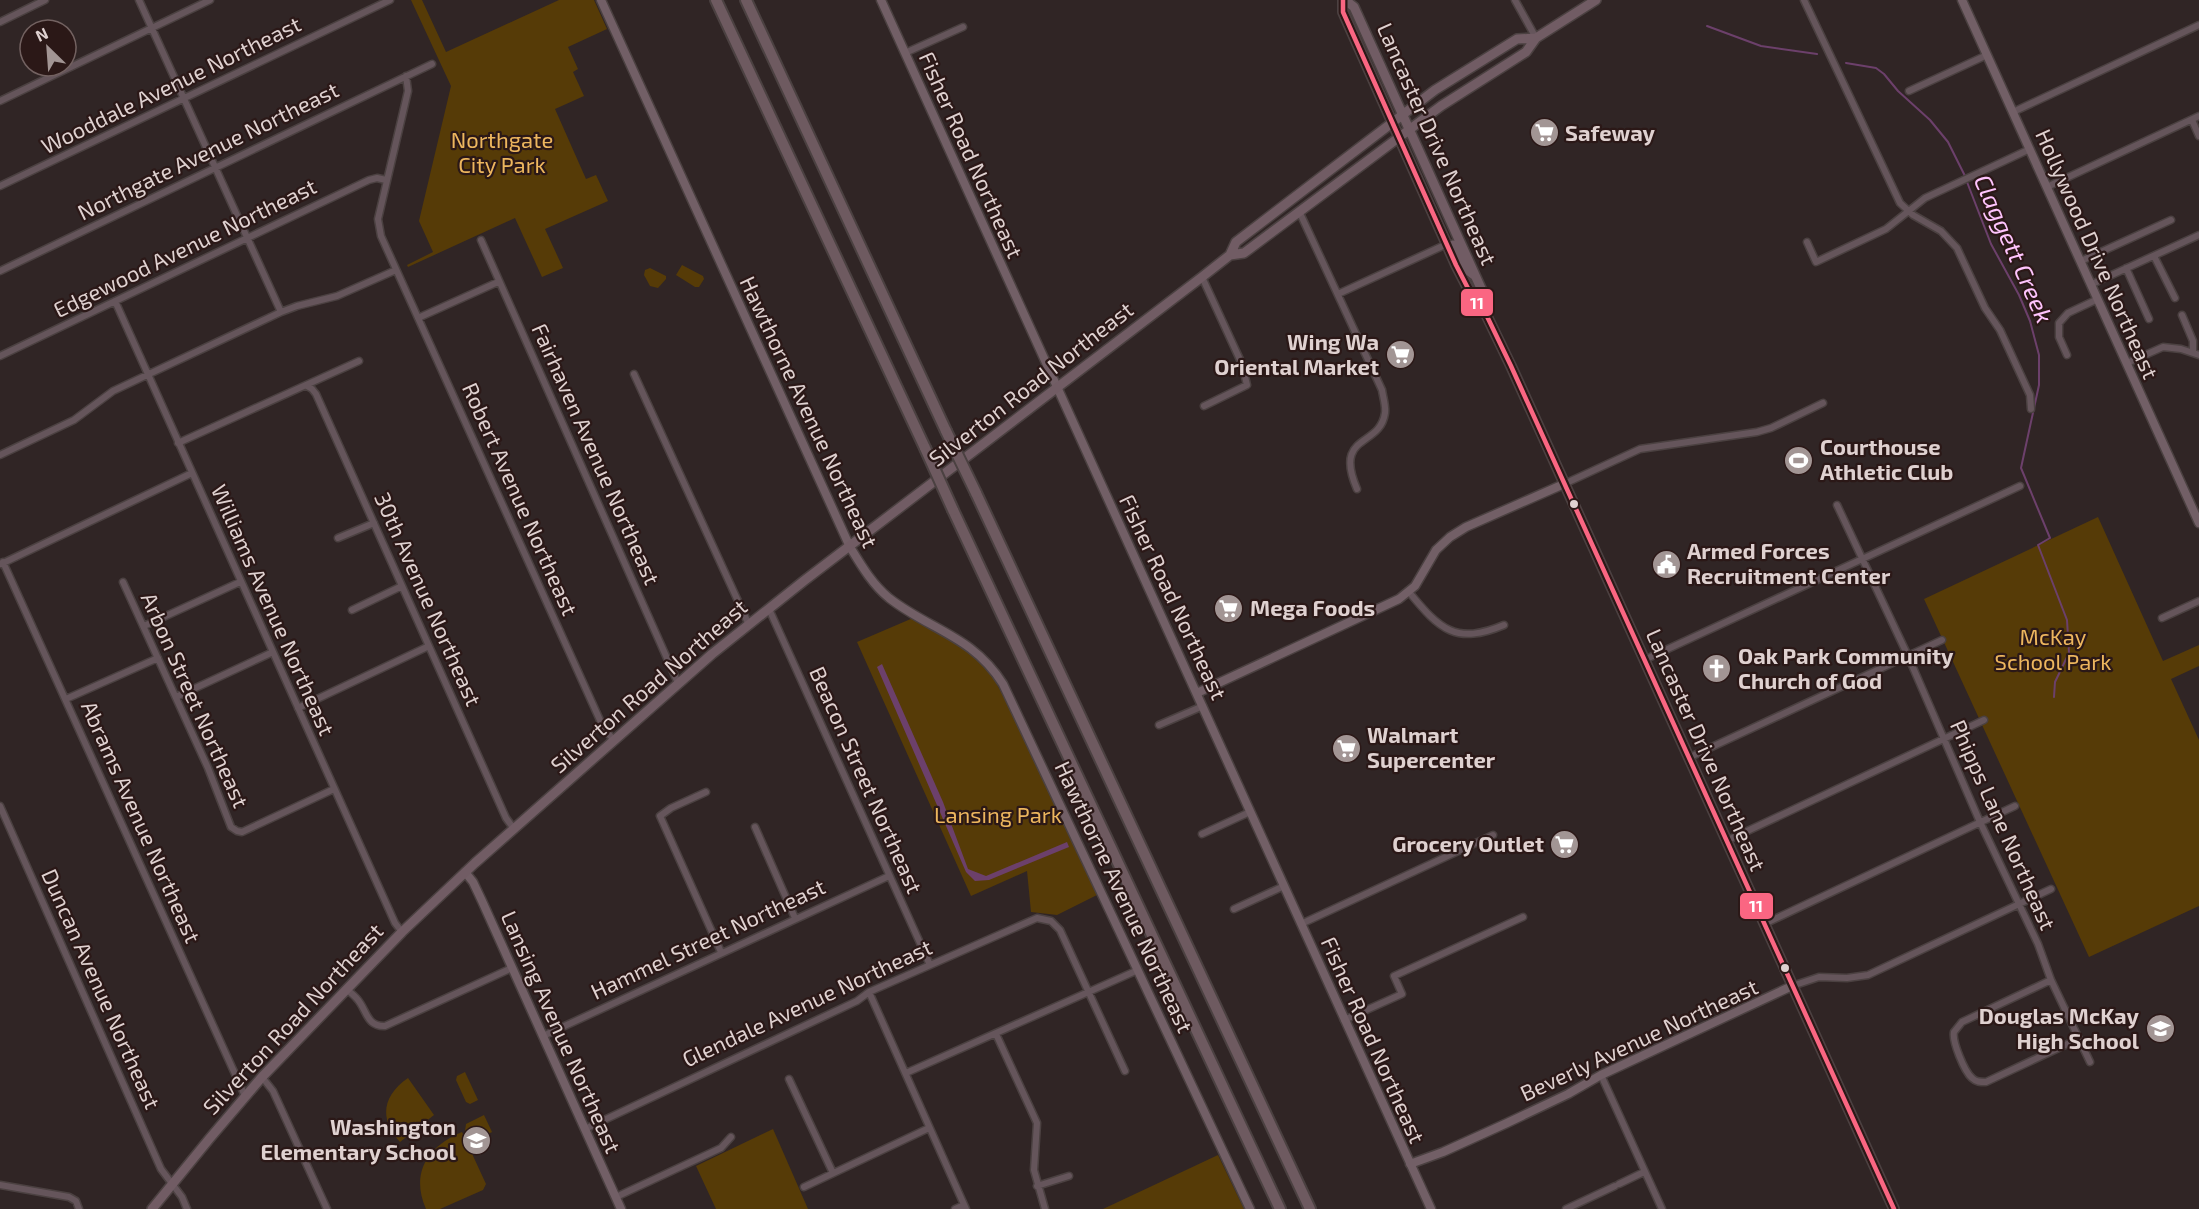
<svg xmlns="http://www.w3.org/2000/svg" width="2199" height="1209" font-family="'Exo 2',sans-serif">
<style>
.green{fill:#563b07}
.water{fill:#6c406b}
.lines{fill:none;stroke-linecap:round;stroke-linejoin:round}
.stream{stroke:#6c406b;stroke-width:2}
.street-casing{stroke:#4b4141;stroke-width:9}
.secondary-casing{stroke:#4b4141;stroke-width:11}
.primary-casing{stroke:#4b4141;stroke-width:12}
.highway-casing{stroke:#4b4141;stroke-width:14}
.street{stroke:#65555b;stroke-width:6}
.secondary{stroke:#725f66;stroke-width:8}
.primary{stroke:#715c64;stroke-width:9}
.highway{stroke:#6e5a60;stroke-width:10}
.highway-bridge-casing{stroke:#4b4141;stroke-width:14;stroke-linecap:butt}
.highway-bridge{stroke:#6e5a60;stroke-width:10}
.bus-1-casing{stroke:#2b1817;stroke-width:9}
.bus-1{stroke:#fa6682;stroke-width:4.5}
.bus-dot{fill:#dfd1d0;stroke:#2b1817;stroke-width:2}
.labels{text-anchor:middle;stroke-width:4.5;stroke-linejoin:round;paint-order:stroke}
.street-label{font-size:22px;fill:#dfd1d0;stroke:#2b1817}
.poi-label{font-size:22px;font-weight:bold;fill:#dfd1d0;stroke:#2b1817;text-anchor:start}
.park-label{font-size:22px;fill:#edb65e;stroke:#2b1817}
.water-label{font-size:24px;font-style:italic;fill:#fec4fd;stroke:#2b1817}
.line-badge{stroke:#2b1817;stroke-width:2}
.badge-label{font-size:16px;text-anchor:middle;font-weight:bold;fill:#fff}
</style>
<rect width="100%" height="100%" fill="#302525"/>
<path class="green" d="M411,0h11l24,52 113,-52h35l13,29 -39,18 10,22 -5,3 11,24 -29,13 31,70 10,-4 12,26 -63,28 18,39 -21,9 -27,-59 -107,49 -1,-2 26,-13 -14,-31 32,-135z
M682,265l21,11 1,3 -5,8h-4l-19,-12z
M650,268l16,8v3l-8,9 -8,-2 -6,-11 1,-5z
M2098,517l65,144 36,-16v21l-28,13 28,61v166l-110,51 -165,-358z
M913,618l41,22 34,28 30,55 79,172 -40,20 -26,-3 -4,-41 -56,25 -114,-254z
M465,1072l13,28 -8,4 -4,-2 -10,-22 1,-4z
M408,1078l26,37 -34,27c-21,-23 -18,-46 8,-64z
M484,1115l8,17 -15,8 -7,-1 -5,-8 1,-7z
M773,1129l35,80h-92l-20,-43z
M462,1132l24,52 -3,6 -43,19h-14c-16,-36 2,-63 36,-77z
M1218,1155l26,54h-141z"/>
<path class="water" d="M882,664l61,138 25,67 18,7 81,-34 2,5 -80,33 -14,1 -9,-9 -89,-205z"/>
<g class="lines">
<path class="stream" d="M1707,26l54,20 56,8
M1846,63l30,5 8,6 14,17 32,29 18,22 17,34
M1967,182l24,62 28,51 11,26 9,34v30l-18,83 29,70 -12,7 29,75 2,33 -14,29 -1,15"/>
<defs>
<path id="street" d="M139,0l142,312
M1515,0l21,38
M1804,0l96,203 13,12 28,16 16,17 28,60 15,22 30,65 1,14
M0,22l45,-22
M905,53l58,-26
M406,76l2,15 -30,128 3,17 223,493 10,11
M1909,91l78,-36
M0,101l210,-101
M2013,112l186,-87
M2192,120l7,16
M0,186l390,-186
M2047,187l152,-71
M1299,211l83,179c1,7 4,16 3,23 -5,35 -52,20 -28,76
M481,240l197,443
M1807,242l9,20 70,-33 39,-31 105,-49
M2154,256l21,42
M2081,261l90,-41
M2126,268l23,51
M0,271l432,-207
M1202,277l40,87 5,21 -43,21
M2092,284l107,-49
M1338,294l109,-50
M115,301l280,622 7,9
M2182,315l11,26v12
M418,318l80,-36
M2067,355l-8,-18v-14l9,-10 30,-14
M0,356l369,-176 8,-2 9,2
M2127,363l36,-16 18,2 18,6
M634,374l115,251
M307,386l5,3 4,5 190,424 8,11
M178,443l181,-82
M0,455l74,-35 39,-29 168,-79 16,-6 40,-10 59,-26
M1564,484l76,-35 117,-17 14,-4 52,-25
M1837,505l71,151 72,166 58,122 13,36 39,82
M338,538l36,-15
M3,562l242,534
M1,564l191,-91
M123,582l85,186 23,59 6,4 5,1 92,-43
M1409,592c31,38 47,53 95,33
M769,609l161,356
M352,610l50,-24
M2162,618l37,-17
M144,626l96,-44
M1644,660l376,-174
M176,697l97,-45
M66,699l92,-41
M298,708l131,-62
M1159,725l44,-19
M1688,758l254,-118
M706,792l-35,16 -11,8 61,136
M0,806l161,363 21,28 5,12
M755,827l40,91
M1202,834l48,-22
M1726,841l258,-121
M1234,909l50,-23
M1301,924l192,-89
M1764,924l251,-118
M2051,980l-89,42 -8,10c-2,9 10,39 18,46 4,4 8,4 14,4l92,-43
M1792,986l27,-9 28,1 21,-3 183,-86
M346,989c4,3 9,7 12,11 9,11 9,27 27,26l127,-58
M869,992l97,217
M1344,1020l58,-26 -8,-18 129,-59
M996,1034l41,89 -3,47 11,39
M543,1036l346,-160
M906,1073l232,-103
M1601,1075l61,134
M262,1077l11,14 54,118
M789,1079l44,94
M585,1129l272,-128 12,-9 168,-74 14,3 9,9 65,141
M1619,1184l25,-12
M0,1185l69,12 7,4 3,8
M1037,1186l32,-10
M804,1187l125,-59
M616,1197l105,-49 10,-11
M955,1209l9,-4
M1566,1209l49,-23"/>
<path id="secondary" d="M601,0l249,547c11,18 22,37 39,51 41,32 84,38 114,86l247,525
M881,0l550,1209
M1962,0l237,523
M1197,693l202,-94 16,-13 21,-36 14,-13 16,-10 98,-43
M465,872l8,10 9,19 139,308
M1410,1164l33,-12 64,-29 61,-29 33,-19 191,-89"/>
<path id="primary" d="M1343,0v12l113,253 18,35 9,8 28,58 383,843
M1345,0l9,7 130,288 -1,13
M1453,245l12,23 9,7
M1230,255l14,-2 197,-147 85,-54 10,-14 60,-38
M152,1209l58,-71 52,-61 140,-145 73,-69 237,-209 93,-74 397,-303 28,-22 6,-13 199,-152 82,-51 19,-1"/>
<path id="highway" d="M716,0l209,448
M746,0l200,431
M976,493l334,716
M953,510l327,699"/>
</defs>
<use href="#street" class="street-casing"/>
<use href="#secondary" class="secondary-casing"/>
<use href="#primary" class="primary-casing"/>
<use href="#highway" class="highway-casing"/>
<use href="#street" class="street"/>
<use href="#secondary" class="secondary"/>
<use href="#primary" class="primary"/>
<use href="#highway" class="highway"/>
<defs>
<path id="highway-bridge" d="M946,431l30,62
M925,448l28,62"/>
</defs>
<use href="#highway-bridge" class="highway-bridge-casing"/>
<use href="#highway-bridge" class="highway-bridge"/>
<defs>
<path id="bus-1" d="M1343,0v12l113,253 18,35 9,8 28,58 383,843"/>
</defs>
<use href="#bus-1" class="bus-1-casing"/>
<use href="#bus-1" class="bus-1"/>
</g>
<defs>
<symbol id="supermarket-disc" viewBox="-11 -11 22 22"><circle r="9.5" fill="#a29594" stroke="#2b1817"/><path d="M-6-5.5h2.5l.6 2H6L4.5 2H-2.5L-4.4-4H-6ZM-1.5 3.2a1.3 1.3 0 1 0 .1 0ZM3 3.2a1.3 1.3 0 1 0 .1 0Z" fill="#fff"/></symbol>
<symbol id="stadium-disc" viewBox="-11 -11 22 22"><circle r="9.5" fill="#a29594" stroke="#2b1817"/><path d="M0-5a6.5 5 0 1 0 0 10a6.5 5 0 1 0 0-10ZM-3.5-1.8h7v3.6h-7Z" fill="#fff"/></symbol>
<symbol id="civic-disc" viewBox="-11 -11 22 22"><circle r="9.5" fill="#a29594" stroke="#2b1817"/><path d="M-.6-6.5H3V-4.5H.6V-3L4-1V1h2V6H-6V1h2V-1L-.6-3ZM-1.2 2.5V6h2.4V2.5Z" fill="#fff"/></symbol>
<symbol id="church-disc" viewBox="-11 -11 22 22"><circle r="9.5" fill="#a29594" stroke="#2b1817"/><path d="M-1.2-6h2.4v3.5h3.3v2.4h-3.3V6h-2.4V-.1h-3.3v-2.4h3.3Z" fill="#fff"/></symbol>
<symbol id="school-disc" viewBox="-11 -11 22 22"><circle r="9.5" fill="#a29594" stroke="#2b1817"/><path d="M0-5L7-2L0 1L-7-2ZM-4 1L0 2.5L4 1V4Q0 6-4 4Z" fill="#fff"/></symbol>
</defs>
<g fill-rule="evenodd">
<use href="#supermarket-disc" x="1528" y="116" width="33" height="33"/>
<use href="#supermarket-disc" x="1384" y="338" width="33" height="33"/>
<use href="#stadium-disc" x="1782" y="444" width="33" height="33"/>
<use href="#civic-disc" x="1650" y="548" width="33" height="33"/>
<use href="#supermarket-disc" x="1212" y="592" width="33" height="33"/>
<use href="#church-disc" x="1700" y="652" width="33" height="33"/>
<use href="#supermarket-disc" x="1330" y="732" width="33" height="33"/>
<use href="#supermarket-disc" x="1548" y="828" width="33" height="33"/>
<use href="#school-disc" x="2144" y="1012" width="33" height="33"/>
<use href="#school-disc" x="460" y="1124" width="33" height="33"/>
</g>
<g class="bus-dot">
<circle cx="1574" cy="504" r="5"/>
<circle cx="1785" cy="968" r="5"/>
</g>
<g class="labels">
<g class="street-label">
<text transform="translate(171 85) rotate(-26)" y="8">Wooddale Avenue Northeast</text>
<text transform="translate(1437 144) rotate(66)" y="8">Lancaster Drive Northeast</text>
<text transform="translate(208 151) rotate(-26)" y="8">Northgate Avenue Northeast</text>
<text transform="translate(971 155) rotate(66)" y="8">Fisher Road Northeast</text>
<text transform="translate(185 248) rotate(-26)" y="8">Edgewood Avenue Northeast</text>
<text transform="translate(2097 254) rotate(66)" y="8">Hollywood Drive Northeast</text>
<text transform="translate(1031 384) rotate(-38)" y="8">Silverton Road Northeast</text>
<text transform="translate(809 412) rotate(65)" y="8">Hawthorne Avenue Northeast</text>
<text transform="translate(596 454) rotate(66)" y="8">Fairhaven Avenue Northeast</text>
<text transform="translate(520 499) rotate(66)" y="8">Robert Avenue Northeast</text>
<text transform="translate(1173 597) rotate(65)" y="8">Fisher Road Northeast</text>
<text transform="translate(428 599) rotate(66)" y="8">30th Avenue Northeast</text>
<text transform="translate(273 610) rotate(66)" y="8">Williams Avenue Northeast</text>
<text transform="translate(649 686) rotate(-41)" y="8">Silverton Road Northeast</text>
<text transform="translate(195 700) rotate(66)" y="8">Arbon Street Northeast</text>
<text transform="translate(1706 750) rotate(66)" y="8">Lancaster Drive Northeast</text>
<text transform="translate(866 780) rotate(66)" y="8">Beacon Street Northeast</text>
<text transform="translate(141 822) rotate(66)" y="8">Abrams Avenue Northeast</text>
<text transform="translate(2003 825) rotate(66)" y="8">Phipps Lane Northeast</text>
<text transform="translate(1124 897) rotate(65)" y="8">Hawthorne Avenue Northeast</text>
<text transform="translate(708 939) rotate(-25)" y="8">Hammel Street Northeast</text>
<text transform="translate(101 989) rotate(66)" y="8">Duncan Avenue Northeast</text>
<text transform="translate(807 1003) rotate(-25)" y="8">Glendale Avenue Northeast</text>
<text transform="translate(293 1019) rotate(-47)" y="8">Silverton Road Northeast</text>
<text transform="translate(561 1032) rotate(66)" y="8">Lansing Avenue Northeast</text>
<text transform="translate(1373 1040) rotate(66)" y="8">Fisher Road Northeast</text>
<text transform="translate(1639 1040) rotate(-25)" y="8">Beverly Avenue Northeast</text>
</g>
<g class="poi-label">
<text x="1565" y="141">Safeway</text>
<text x="1379" y="350" text-anchor="end">Wing Wa<tspan x="1379" dy="25">Oriental Market</tspan></text>
<text x="1820" y="455">Courthouse<tspan x="1820" dy="25">Athletic Club</tspan></text>
<text x="1687" y="559">Armed Forces<tspan x="1687" dy="25">Recruitment Center</tspan></text>
<text x="1250" y="616">Mega Foods</text>
<text x="1738" y="664">Oak Park Community<tspan x="1738" dy="25">Church of God</tspan></text>
<text x="1367" y="743">Walmart<tspan x="1367" dy="25">Supercenter</tspan></text>
<text x="1544" y="852" text-anchor="end">Grocery Outlet</text>
<text x="2139" y="1024" text-anchor="end">Douglas McKay<tspan x="2139" dy="25">High School</tspan></text>
<text x="456" y="1135" text-anchor="end">Washington<tspan x="456" dy="25">Elementary School</tspan></text>
</g>
<g class="park-label">
<text x="502" y="148">Northgate<tspan x="502" dy="25">City Park</tspan></text>
<text x="2053" y="645">McKay<tspan x="2053" dy="25">School Park</tspan></text>
<text x="998" y="823">Lansing Park</text>
</g>
<g class="water-label">
<text transform="translate(2013 249) rotate(66)" y="8">Claggett Creek</text>
</g>
</g>
<g class="line-badge">
<rect x="1460" y="288" width="34" height="29" rx="6" fill="#fa6682"/>
<rect x="1739" y="892" width="35" height="28" rx="6" fill="#fa6682"/>
</g>
<g class="badge-label">
<text x="1477" y="309">11</text>
<text x="1756" y="912">11</text>
</g>
<g transform="translate(48 48) rotate(335)"><circle r="28" fill="#2b1817" stroke="#736261" stroke-width="1.5"/>
<path d="M0-4.5L10 22L0 15L-10 22Z" fill="#a29594"/>
<text y="-9" font-size="16" font-weight="bold" text-anchor="middle" fill="#dfd1d0">N</text>
</g>
</svg>
